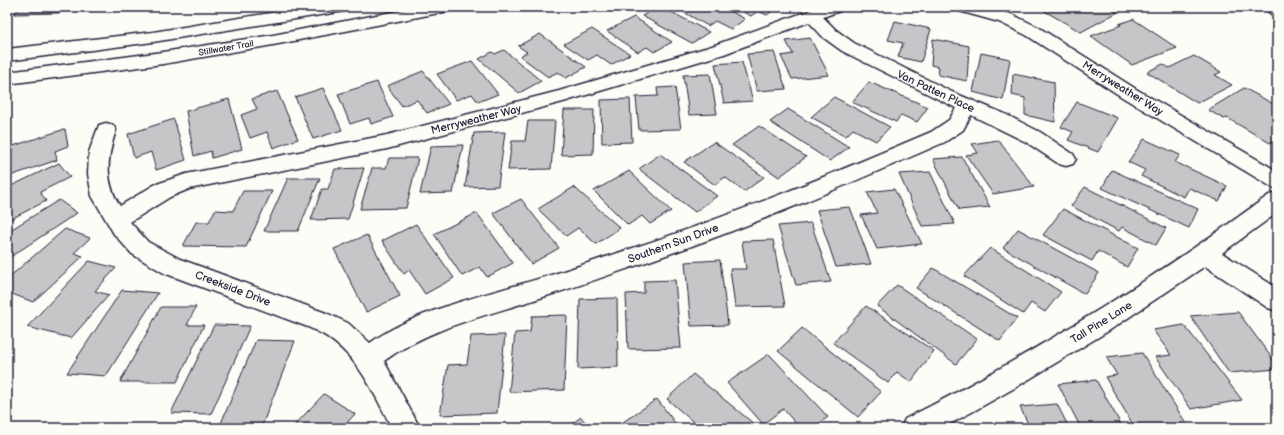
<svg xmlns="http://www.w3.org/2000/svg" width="1284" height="435" font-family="'Balsamiq Sans',sans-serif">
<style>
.building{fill:#c6c6c8;stroke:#22223b}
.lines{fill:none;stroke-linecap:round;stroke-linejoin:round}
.street-casing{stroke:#22223b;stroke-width:3}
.secondary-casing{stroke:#22223b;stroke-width:3}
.street{fill:#fdfcf7;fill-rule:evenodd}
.secondary{fill:#fdfcf7;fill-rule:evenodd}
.labels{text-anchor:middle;stroke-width:3;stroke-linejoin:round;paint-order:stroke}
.far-street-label{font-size:9px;fill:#22223b;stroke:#fdfcf7}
.street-label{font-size:11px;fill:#22223b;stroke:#fdfcf7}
</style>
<rect width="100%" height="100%" fill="#fdfcf7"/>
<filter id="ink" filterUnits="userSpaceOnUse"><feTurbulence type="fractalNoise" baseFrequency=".025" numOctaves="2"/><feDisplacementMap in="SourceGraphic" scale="8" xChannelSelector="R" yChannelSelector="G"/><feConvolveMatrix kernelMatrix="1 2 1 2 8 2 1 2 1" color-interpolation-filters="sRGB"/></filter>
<g filter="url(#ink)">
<path class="building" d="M20,7h44l-5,6 -45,1z
M657,7h5l47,25 -17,11 -50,-27z
M685,7h37l23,12 -14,10 -16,-8 -7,5 -28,-16z
M733,7h45l-11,8 -9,-4 -7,5z
M1044,7h63l11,5 -37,20 -40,-23z
M634,17l38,25 -18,10 -7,-5 -9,5 -31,-21z
M1133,19l44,29 -45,17 -41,-29 30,-11 -2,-1z
M895,21l36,8 -10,33 -23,-5 5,-14 -15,-3z
M592,29l38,25 -19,11 -14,-10 -9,5 -24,-16z
M540,34l46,33 -20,11 -8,-6 -10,5 -28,-21 7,-4 -9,-6z
M810,38l19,37 -37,4 -11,-23 12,-2 -7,-13z
M933,39l36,7 -2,35 -29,-6 1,-8 -8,-2z
M504,50l37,31 -22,12 -40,-34 13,-7 3,2z
M774,52l12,37 -29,2 -10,-37z
M981,53l29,6 -7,41 -30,-8z
M1194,56l27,16 -6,3 17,10 -35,18 -50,-31 16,-8 6,4z
M472,61l26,33 -20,8 -6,-8 -16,6 -19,-26z
M742,62l11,39 -29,2 -9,-39z
M423,71l26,33 -22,9 -10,-13 -15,6 -15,-20z
M710,74l7,40 -28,1 -6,-40z
M1013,74l41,8 1,40 -30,-7v-17l-13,-3z
M377,82l16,35 -22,7 -2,-6 -19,6 -12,-30z
M869,82l59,25 -11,15 -16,-7 -5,7 -44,-20z
M675,87l6,42 -42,1 -3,-33 22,-1 -1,-8z
M323,88l19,42 -29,9 -18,-42z
M1244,88l33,18v19l-2,2 2,1v11l-7,4 -43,-25 -3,1 -16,-9z
M277,91l21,48 -25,9 -6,-16 -17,6 -9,-23 16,-6 -5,-10z
M834,97l56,30 -14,14 -23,-12 -7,7 -35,-19z
M229,99l13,50 -30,9 -1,-7 -17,5 -8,-45z
M630,99l2,43 -30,1 -1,-43z
M1077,102l41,16 -20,34 -30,-12 5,-8 -12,-5z
M788,109l61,38 -19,14 -60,-39z
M564,110h30l-1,44 -32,1z
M174,119l12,41 -30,10 -5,-18 -17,6 -6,-24z
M528,121h27l-4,48 -43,1 4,-29h13z
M759,126l47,31 -27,20 -47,-32z
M65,129l3,17 -13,5 2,9 -50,17v-29z
M505,132l-7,54 -33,1 9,-54z
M1144,139l36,16 -5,7 52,24 -8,15 -30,-13 -5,9 -43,-21 4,-6 -17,-8z
M998,140l36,47 -41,7 -27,-39 12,-2 -6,-9z
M714,142l50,35 -20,15 -19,-15 -10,8 -31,-23z
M463,145l-10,48 -33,1 11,-48z
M660,154l57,42 -22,16 -56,-43z
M962,157l28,50 -31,3 -26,-51z
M389,158h29l-12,50 -46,1 12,-41h14z
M59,163l11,14 -30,15 6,9 -39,20v-33z
M364,168l-16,51 -37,1 11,-31h6l7,-20z
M1112,170l86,39 -9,19 -87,-40z
M629,171l42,40 -21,13 -8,-8 -14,9 -34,-34z
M930,172l25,52 -33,2 -23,-52z
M288,178h32l-22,53h-34z
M574,187l46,41 -24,16 -18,-16 -12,8 -28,-27z
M1085,187l81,41 -10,17 -34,-18 -3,4 -48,-25z
M894,189l28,55 -45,5 -16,-34 16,-2 -10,-21z
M243,191h29l-26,56 -63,-1 13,-24h13l6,-12 18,1z
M521,199l38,49 -28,16 -38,-51z
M59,200l18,13 -70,46v-27z
M850,207l21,57 -35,3 -19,-57z
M1063,209l75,39 -11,19 -29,-16 -6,10 -49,-26z
M477,213l36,50 -26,14 -7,-10 -18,9 -28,-42z
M811,223l20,59 -35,3 -18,-59z
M416,224l38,54 -29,16 -16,-24 -5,4 -22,-33z
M65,229l25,9 -16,15 9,3 -50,46 -26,-10v-13z
M1018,229l81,44 -14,21 -82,-46z
M367,235l33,61 -34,16 -32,-63z
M773,240l12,66 -50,1 -5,-38h16l-4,-28z
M990,248l71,44 -16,20 -14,-9 -8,11 -59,-38z
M720,260l8,65 -37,1 -6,-64z
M89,261l27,7 -21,23 14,4 -38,43 -44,-11z
M933,268l84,50 -17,23 -84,-53z
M675,280l6,68 -53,1 -2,-55 18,-1v-12z
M897,285l80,54 -21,25 -79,-58z
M122,290l36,3 -52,83 -39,-3z
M617,298l1,69 -40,2 2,-70z
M866,306l68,45 -23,31 -14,-10 -9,11 -55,-40z
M161,307h35l-9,18h17l-27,57h-57z
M1238,312l39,53v4l-48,4 -39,-57z
M567,315l-3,75 -55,2 6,-59 15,-1 2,-16z
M214,325l36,1 -39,88 -40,-1z
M1184,325l58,75 -51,9 -36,-52 16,-2 -18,-25z
M802,328l79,64 -23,25 -80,-66z
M505,335l-8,78 -57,2 8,-50 19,-1 4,-28z
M256,340l39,1 -34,87h-42z
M1142,353l47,75h-54l-30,-51 12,-2 -11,-18z
M769,354l59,63 -15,11h-13l-17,-19 -20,15 -36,-41z
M693,374l66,54h-59l-33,-29z
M1096,380l27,48h-42l-23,-44z
M324,394l31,20 -13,14h-50z
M657,399l22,29h-65z
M1057,404l12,24h-39l-10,-21z
M581,417l9,11h-24z"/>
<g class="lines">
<defs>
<path id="street" d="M819,7h23l-2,4 -17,6 13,13 18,13 98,49 53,22 35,18 33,22 3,5 -3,5 -7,2 -7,-2 -33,-22 -55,-27 -8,15 -18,12c-96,42 -193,84 -293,118 -38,13 -76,27 -115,39 -52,17 -109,29 -153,62l36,67h-28c-17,-32 -31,-67 -62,-89 -6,-5 -14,-8 -22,-12l-144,-54 -32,-19 -18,-20 -22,-38 -4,-22 1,-22 10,-27 7,-2 7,2 3,5c-9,28 -12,50 4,76l34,-21 32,-11 201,-39 172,-44 153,-45zM809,22l15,16 18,13 114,57 -7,12 -18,12c-101,43 -202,85 -307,119 -34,11 -68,23 -103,33 -49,14 -110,29 -151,59l-22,-20 -22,-10 -146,-54 -32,-17 -18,-20 40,-25 19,-8 198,-40 176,-47 161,-48z
M957,7h27l27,7 27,13 98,62 141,82v18l-7,-3 -148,-89 -96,-62 -27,-13 -40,-11z
M1277,193v20l-55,40 55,35v23l-9,-3 -63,-42 -95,64 -92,56 -46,26 -30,16h-41l4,-9c128,-65 249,-140 364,-224z"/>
<path id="secondary" d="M308,7h39l-2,4 -6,1 -186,30 -146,19v-12l146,-17z
M418,7h34l-2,4 -6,1 -171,33 -110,19 -156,20v-12l156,-20 110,-17z
M1264,7h13v8l-6,-1z"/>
</defs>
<use href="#street" class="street-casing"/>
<use href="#secondary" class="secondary-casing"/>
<use href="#street" class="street"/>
<use href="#secondary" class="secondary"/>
</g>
</g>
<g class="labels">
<g class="far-street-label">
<text transform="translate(226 48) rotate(-10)" y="3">Stillwater Trail</text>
</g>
<g class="street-label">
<text transform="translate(1123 88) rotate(32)" y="4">Merryweather Way</text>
<text transform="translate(936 91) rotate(25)" y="4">Van Patten Place</text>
<text transform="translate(476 119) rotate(-14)" y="4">Merryweather Way</text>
<text transform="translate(673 243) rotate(-20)" y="4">Southern Sun Drive</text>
<text transform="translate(233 288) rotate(21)" y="4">Creekside Drive</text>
<text transform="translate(1101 322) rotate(-32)" y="4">Tall Pine Lane</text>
</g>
</g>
<rect width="1284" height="435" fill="none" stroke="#fdfcf7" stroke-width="24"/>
<rect x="12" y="12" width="1260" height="411" fill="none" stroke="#22223b" stroke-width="1.5" filter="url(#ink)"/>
</svg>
